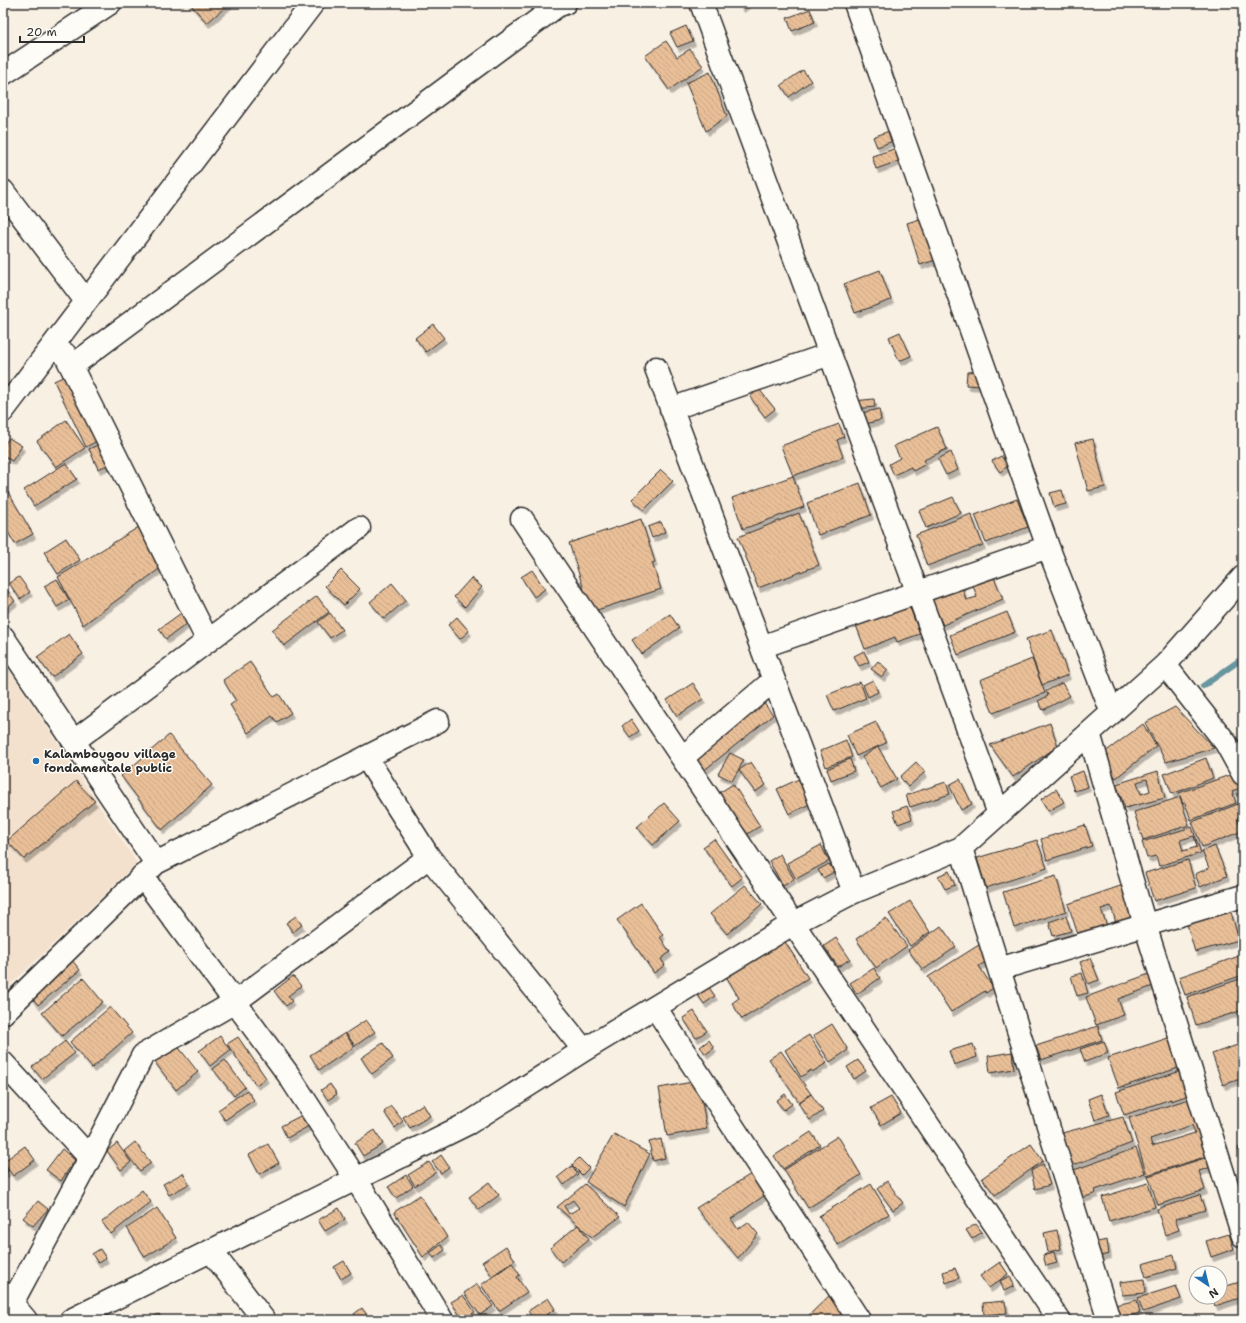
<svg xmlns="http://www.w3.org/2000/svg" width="1246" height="1323" font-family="'Shantell Sans',sans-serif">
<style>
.built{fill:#f4e1cd}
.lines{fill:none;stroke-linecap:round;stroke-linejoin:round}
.stream{stroke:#67969f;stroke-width:6}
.building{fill:url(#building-back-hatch);stroke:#2b2b2b;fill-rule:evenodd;filter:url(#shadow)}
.minor-casing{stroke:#2b2b2b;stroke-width:25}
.minor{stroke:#fdfcf7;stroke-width:22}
.poi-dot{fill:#1f6fb2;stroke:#fdfcf7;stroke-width:1.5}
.labels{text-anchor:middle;stroke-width:3;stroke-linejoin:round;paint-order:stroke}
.poi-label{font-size:12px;font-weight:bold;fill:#2b2b2b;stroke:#fdfcf7;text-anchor:start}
</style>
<defs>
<pattern id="building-back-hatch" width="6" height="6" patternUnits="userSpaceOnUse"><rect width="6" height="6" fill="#e9bf98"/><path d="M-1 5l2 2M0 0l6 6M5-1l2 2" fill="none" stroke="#c8a483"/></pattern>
<filter id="shadow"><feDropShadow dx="2.5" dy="4.5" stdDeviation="0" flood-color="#0004"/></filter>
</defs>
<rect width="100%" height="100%" fill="#f9f0e4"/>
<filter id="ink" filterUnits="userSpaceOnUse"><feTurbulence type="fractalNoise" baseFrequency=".025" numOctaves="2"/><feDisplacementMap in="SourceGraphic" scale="8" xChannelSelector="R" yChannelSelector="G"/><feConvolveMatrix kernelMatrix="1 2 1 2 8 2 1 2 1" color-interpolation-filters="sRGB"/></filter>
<g filter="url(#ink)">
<path class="built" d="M3,660l134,203 -134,129z"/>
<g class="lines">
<path class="stream" d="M1203,686l40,-28"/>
</g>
<path class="building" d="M189,3h41l-23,20z
M738,3h10l-6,5z
M810,9l5,13 -23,9 -5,-13z
M686,26l7,15 -16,6 -7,-14z
M666,41l11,16 13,-8 13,17 -34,24 -24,-34z
M803,70l8,11 -22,16 -8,-12z
M710,72l17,44 -21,15 -20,-48z
M889,131l4,10 -16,6 -4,-10z
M903,146l4,12 -31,11 -4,-13z
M929,216l13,42 -22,7 -13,-42z
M880,270l11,30 -36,13 -11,-29z
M433,324l11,14 -18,14 -11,-14z
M900,332l11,24 -12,5 -10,-24z
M981,371l1,15 -16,-1 1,-13z
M67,375l32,65 -13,7 -32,-66z
M759,389l16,20 -10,8 -15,-20z
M874,399l1,8 -21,2 -1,-8z
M879,409l2,11 -16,4 -3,-11z
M66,420l19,28 -29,19 -19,-26z
M839,424l5,13 -7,3 6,17 -50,19 -12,-30z
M937,427l10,22 -23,11 2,4 -13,7 -2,-4 -17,8 -5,-11 11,-6 -6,-12z
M9,438l13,8 -10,15 -9,-6v-9z
M1093,439l12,48 -17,4 -13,-48z
M100,444l10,20 -12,5 -9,-20z
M951,452l7,18 -12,5 -8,-16z
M1001,456l7,10 -8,6 -8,-11z
M66,463l11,16 -43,27 -10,-16z
M661,470l12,11 -29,29 -12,-11z
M793,476l11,31 -61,22 -11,-31z
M860,483l11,32 -53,20 -11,-32z
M1062,490l4,14 -12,3 -4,-14z
M8,492l25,42 -18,10 -12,-20v-29z
M953,497l8,16 -35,15 -7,-17z
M1017,499l11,28 -42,16 -11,-28z
M799,513l20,52 -61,23 -20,-51z
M971,514l12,31 -56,21 -11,-31z
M641,519l14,43 -3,1 9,26 -70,23 -22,-69z
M661,522l4,10 -13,6 -4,-11z
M142,525l20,42 -79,58 -25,-48z
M66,538l14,22 -22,14 -14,-22z
M341,570l19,19 -16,16 -19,-19z
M532,570l13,19 -11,8 -13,-20z
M991,570l12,29 -60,26 -13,-29zM972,582l5,15 -11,3 -4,-14z
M19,577l11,15 -10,7 -11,-16z
M471,578l11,9 -17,20 -11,-10z
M57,579l12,21 -12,7 -13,-21z
M392,583l14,17 -22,19 -14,-17z
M3,584l12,17 -12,9z
M317,596l12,16 -45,34 -12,-16z
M907,600l13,34 -23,8 -2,-5 -30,12 -11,-29z
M184,611l7,10 -25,18 -7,-10z
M1007,612l8,20 -57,23 -8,-20z
M330,613l12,17 -12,8 -12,-16z
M670,614l9,14 -37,26 -10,-14z
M457,617l12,14 -9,8 -12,-14z
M1052,630l16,45 -26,10 -16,-46z
M69,634l14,20 -31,23 -15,-20z
M864,651l5,11 -10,4 -5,-10z
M1032,659l13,34 -52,20 -13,-33z
M878,661l10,9 -6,7 -11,-8z
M250,662l24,35 5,-3 12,19 -14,9 -5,-6 -24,17 -18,-28 6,-4 -13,-21z
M873,680l5,12 -10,5 -5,-12z
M860,682l6,16 -32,13 -7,-16z
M693,683l10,16 -26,17 -10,-16z
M1062,683l8,13 -27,14 -5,-9 10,-5 -2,-5z
M763,702l10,13 -71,57 -12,-14z
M1175,707l39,41 -48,14 -21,-39z
M631,719l8,12 -9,6 -8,-11z
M876,722l10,21 -30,13 -9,-21z
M1050,723l8,23 -45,31 -23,-32z
M1143,724l13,22 -40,32 -15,-23z
M169,735l43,50 -50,45 -41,-54z
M846,740l6,17 -26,10 -6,-16z
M878,747l19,32 -16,9 -19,-31z
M730,753l14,7 -12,21 -14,-7z
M1206,758l7,20 -41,16 -8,-20z
M850,759l4,12 -23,9 -4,-11z
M751,762l15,23 -11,7 -16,-22z
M916,762l9,10 -17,15 -8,-10z
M1083,771l5,16 -14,4 -5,-15z
M1158,771l7,27 -40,10 -9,-24zM1147,779l3,12 -9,3 -4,-12z
M1235,773l5,15 -8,3 4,12 -45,17 -6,-17 -2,1 -4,-11z
M799,779l11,25 -21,10 -12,-25z
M960,779l12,25 -11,6 -12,-25z
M76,781l19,20 -71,58 -17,-18z
M946,782l4,12 -40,13 -4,-12z
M733,784l27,42 -14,9 -27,-42z
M1056,789l8,13 -16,9 -7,-12z
M1180,797l9,28 -46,15 -9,-28z
M1243,802v14l-6,2 5,13 -40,16 -10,-25z
M664,803l16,18 -27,24 -16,-18z
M907,806l5,13 -14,5 -5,-13z
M1085,825l7,21 -45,14 -6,-21z
M1192,827l9,26 -42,13 -3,-10 -9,2 -5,-16zM1194,836l3,11 -14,4 -3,-11z
M714,839l28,39 -10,8 -29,-39z
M1037,840l10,28 -61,20 -9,-30z
M821,845l8,16 -33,18 -9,-16z
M1215,846l12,30 -27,11 -5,-13 14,-6 -7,-17z
M780,854l14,25 -11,7 -14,-25z
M1188,860l8,28 -42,13 -9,-28z
M829,864l5,8 -11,6 -5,-8z
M949,871l6,14 -10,4 -7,-13z
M1056,876l10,35 -52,17 -11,-36z
M1129,883l11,32 -24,8 -5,-17 -10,3 6,17 -29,9 -10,-31z
M745,885l17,19 -35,30 -17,-20z
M910,901l20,31 -20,14 -21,-32z
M641,903l22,32 -3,2 10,15 -9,7 4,6 -11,8 -37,-53z
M1231,912l8,28 -44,12 -8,-28z
M296,916l6,9 -9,7 -7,-9z
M1066,916l5,15 -18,5 -4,-14z
M886,918l21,28 -31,22 -20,-29z
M941,926l15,21 -33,23 -15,-20z
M782,937l26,41 -66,41 -10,-16 7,-5 -15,-25z
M836,938l14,21 -12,8 -14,-21z
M982,943l10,15 -13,8 14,22 -7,5 -1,-2 -34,21 -23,-35z
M1242,955l1,20 -58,20 -6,-18z
M1090,958l9,22 -11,4 -8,-22z
M71,959l9,11 -42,35 -9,-11z
M874,968l6,10 -23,16 -7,-11z
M1082,973l6,20 -11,3 -6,-20z
M1149,974l4,12 -35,13 6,16 -28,10 -10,-28z
M293,976l8,10 -13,10 4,5 -6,5 -12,-15z
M83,978l20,24 -41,34 -20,-23z
M1243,978v32l-47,15 -9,-28z
M706,983l9,13 -11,8 -9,-13z
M110,1007l22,26 -40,35 -22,-26z
M694,1011l13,20 -11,7 -13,-20z
M366,1020l9,12 -20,14 -9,-13z
M832,1024l16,26 -18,12 -17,-26z
M1098,1026l4,14 -61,20 -5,-14z
M345,1033l9,14 -35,23 -9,-15z
M809,1035l18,28 -15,9 -1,-2 -10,7 -16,-27z
M220,1036l10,14 -20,16 -11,-15z
M1174,1036l10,30 -65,22 -11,-30z
M238,1037l28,41 -10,7 -29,-41z
M709,1040l5,8 -8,6 -6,-7z
M65,1041l10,12 -33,26 -10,-12z
M1104,1041l4,12 -23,9 -5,-13z
M383,1043l10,15 -21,16 -11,-16z
M1243,1043v35l-20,7 -11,-31z
M176,1044l22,28 -22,18 -22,-29z
M973,1044l4,13 -23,8 -5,-14z
M781,1051l30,43 -12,8 -30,-43z
M1012,1052l2,17 -24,4 -2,-17z
M225,1060l20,27 -11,9 -21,-27z
M858,1060l8,11 -12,8 -7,-12z
M1181,1071l8,24 -18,6v-2l-47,16 -8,-23z
M698,1081l9,48 -40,7 -8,-48z
M330,1084l7,10 -9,6 -7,-10z
M247,1090l7,10 -29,20 -7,-10z
M785,1094l7,10 -8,6 -8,-9z
M811,1094l12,17 -13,9 -12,-17z
M1101,1094l8,21 -14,5 -7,-21z
M891,1097l10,16 -20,12 -10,-17z
M1192,1098l19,57 -64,20 -18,-57zM1192,1125l3,8 -43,13 -2,-7z
M423,1104l7,12 -20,12 -7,-11z
M391,1106l12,15 -8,7 -11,-16z
M302,1115l7,11 -22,12 -6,-12z
M1123,1117l9,26 -61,23 -9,-33z
M375,1130l8,14 -20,12 -8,-13z
M811,1132l9,13 -37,24 -9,-13z
M614,1134l36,20 -26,53 -38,-25z
M838,1136l23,39 -53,33 -24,-38z
M661,1139l4,19 -12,3 -4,-19z
M135,1142l16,21 -11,8 -16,-20z
M117,1143l14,19 -10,8 -14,-19z
M268,1144l11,19 -20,11 -10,-19z
M1031,1144l12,17 -48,34 -13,-17z
M25,1146l10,14 -22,16 -10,-14z
M1243,1146v18l-5,-16z
M1136,1148l9,25 -50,17 1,3 -13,5 -9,-28z
M62,1149l13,11 -14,21 -15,-11z
M441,1155l8,12 -8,6 -9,-11z
M1208,1157l3,10 -12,4 6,19 -47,15 -10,-29z
M579,1158l10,10 -7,7 -10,-10z
M429,1162l7,10 -21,14 -7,-11z
M1043,1164l7,21 -15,4 -4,-18z
M3,1165l5,6 -5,4z
M572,1166l6,8 -14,11 -6,-8z
M183,1173l6,11 -20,11 -6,-11z
M751,1174l14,21 -34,24 7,10 10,-7 10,12 -20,24 -42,-50z
M406,1175l7,11 -17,12 -8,-11z
M887,1181l16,22 -10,7 -16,-21z
M489,1182l10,13 -20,15 -10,-13z
M1148,1183l7,24 -46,14 -7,-24z
M585,1184l35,33 -28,20 -35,-30zM573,1200l6,8 -10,6 -5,-8z
M871,1184l18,30 -51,31 -19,-29z
M142,1190l9,12 -40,32 -9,-12z
M420,1195l27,42 -24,20 -29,-45z
M1200,1195l5,15 -30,9 4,11 -14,5 -8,-26z
M38,1201l10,8 -15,17 -10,-8z
M157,1208l19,30 -31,19 -18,-29z
M339,1208l6,11 -20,12 -7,-11z
M976,1224l6,8 -10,7 -6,-9z
M578,1225l11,14 -28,23 -11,-14z
M1057,1230l4,19 -13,3 -4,-19z
M1229,1234l5,15 -23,8 -5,-16z
M1107,1240l2,14 -13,3 -3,-14z
M441,1245l4,5 -11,8 -4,-5z
M506,1246l9,14 -23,16 -10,-14z
M100,1249l6,9 -8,5 -6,-9z
M1054,1252l3,11 -11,3 -3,-11z
M1174,1255l3,13 -31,9 -4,-13z
M344,1261l7,12 -10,6 -7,-12z
M1000,1262l8,12 -19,14 -9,-12z
M512,1263l8,12 -3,2 10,15 -28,19 -18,-26z
M955,1268l4,10 -13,5 -3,-11z
M1010,1276l4,10 -10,5 -4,-10z
M1144,1279l1,14 -23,2 -2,-13z
M1243,1281v16l-28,9 -3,-9h8v-9z
M477,1284l16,22 -13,9 -16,-22z
M1176,1286l5,13 -38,13 -5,-14z
M834,1291l18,29h-48z
M463,1295l12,17 -12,8 -12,-18z
M548,1298l7,11 -16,11h-5l-6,-9z
M1137,1300l3,13 -21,5 -3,-13z
M1005,1301l2,12 -23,2 -1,-12z
M362,1308l9,12h-13l-4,-6z
M159,1314l3,6h-17z
M970,1315l2,5h-27z
M1186,1315l2,5h-14z"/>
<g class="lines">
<defs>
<path id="minor" d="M701,3l298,811
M855,3l193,544 64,166
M3,74l107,-71
M3,191l83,110
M65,354l143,287
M72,366l485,-360 8,-3
M656,368l198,524
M671,409l159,-55
M3,411l310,-408
M522,519l537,801
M3,637l153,226
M761,647l287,-100
M1165,665l61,78 17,31
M1089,733l56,192 98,311
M74,741l285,-213
M366,757l63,100 155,193
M683,757l91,-77
M961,848l148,472
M142,876l146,198 68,105 86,141
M999,969l244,-73
M655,1007l204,313
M3,1013l153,-150 282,-142
M3,1063l87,95
M211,1251l53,69
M3,1293l23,27
M12,1303l78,-145 53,-103 92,-53 194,-145
M71,1320l398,-197 115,-73 210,-127 60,-31 107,-44 204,-183 78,-88"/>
</defs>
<use href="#minor" class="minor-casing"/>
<use href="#minor" class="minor"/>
</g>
</g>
<circle class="poi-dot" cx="36" cy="761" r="4"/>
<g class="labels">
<g class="poi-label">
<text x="44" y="758">Kalambougou village<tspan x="44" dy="14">fondamentale public</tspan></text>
</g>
</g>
<rect width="1246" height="1323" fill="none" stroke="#fdfcf7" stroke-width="16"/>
<rect x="8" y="8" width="1230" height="1307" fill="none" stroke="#2b2b2b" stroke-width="1.5" filter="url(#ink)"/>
<g transform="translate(1208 1285) rotate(145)"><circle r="19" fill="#fdfcf7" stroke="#a9a8a5"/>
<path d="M0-3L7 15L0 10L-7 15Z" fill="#1f6fb2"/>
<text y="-6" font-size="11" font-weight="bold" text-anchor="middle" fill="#2b2b2b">N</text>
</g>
<path d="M20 36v6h64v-6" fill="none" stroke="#2b2b2b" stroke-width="2"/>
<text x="26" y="36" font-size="12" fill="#2b2b2b" stroke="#fdfcf7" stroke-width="3" paint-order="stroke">20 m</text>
</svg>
